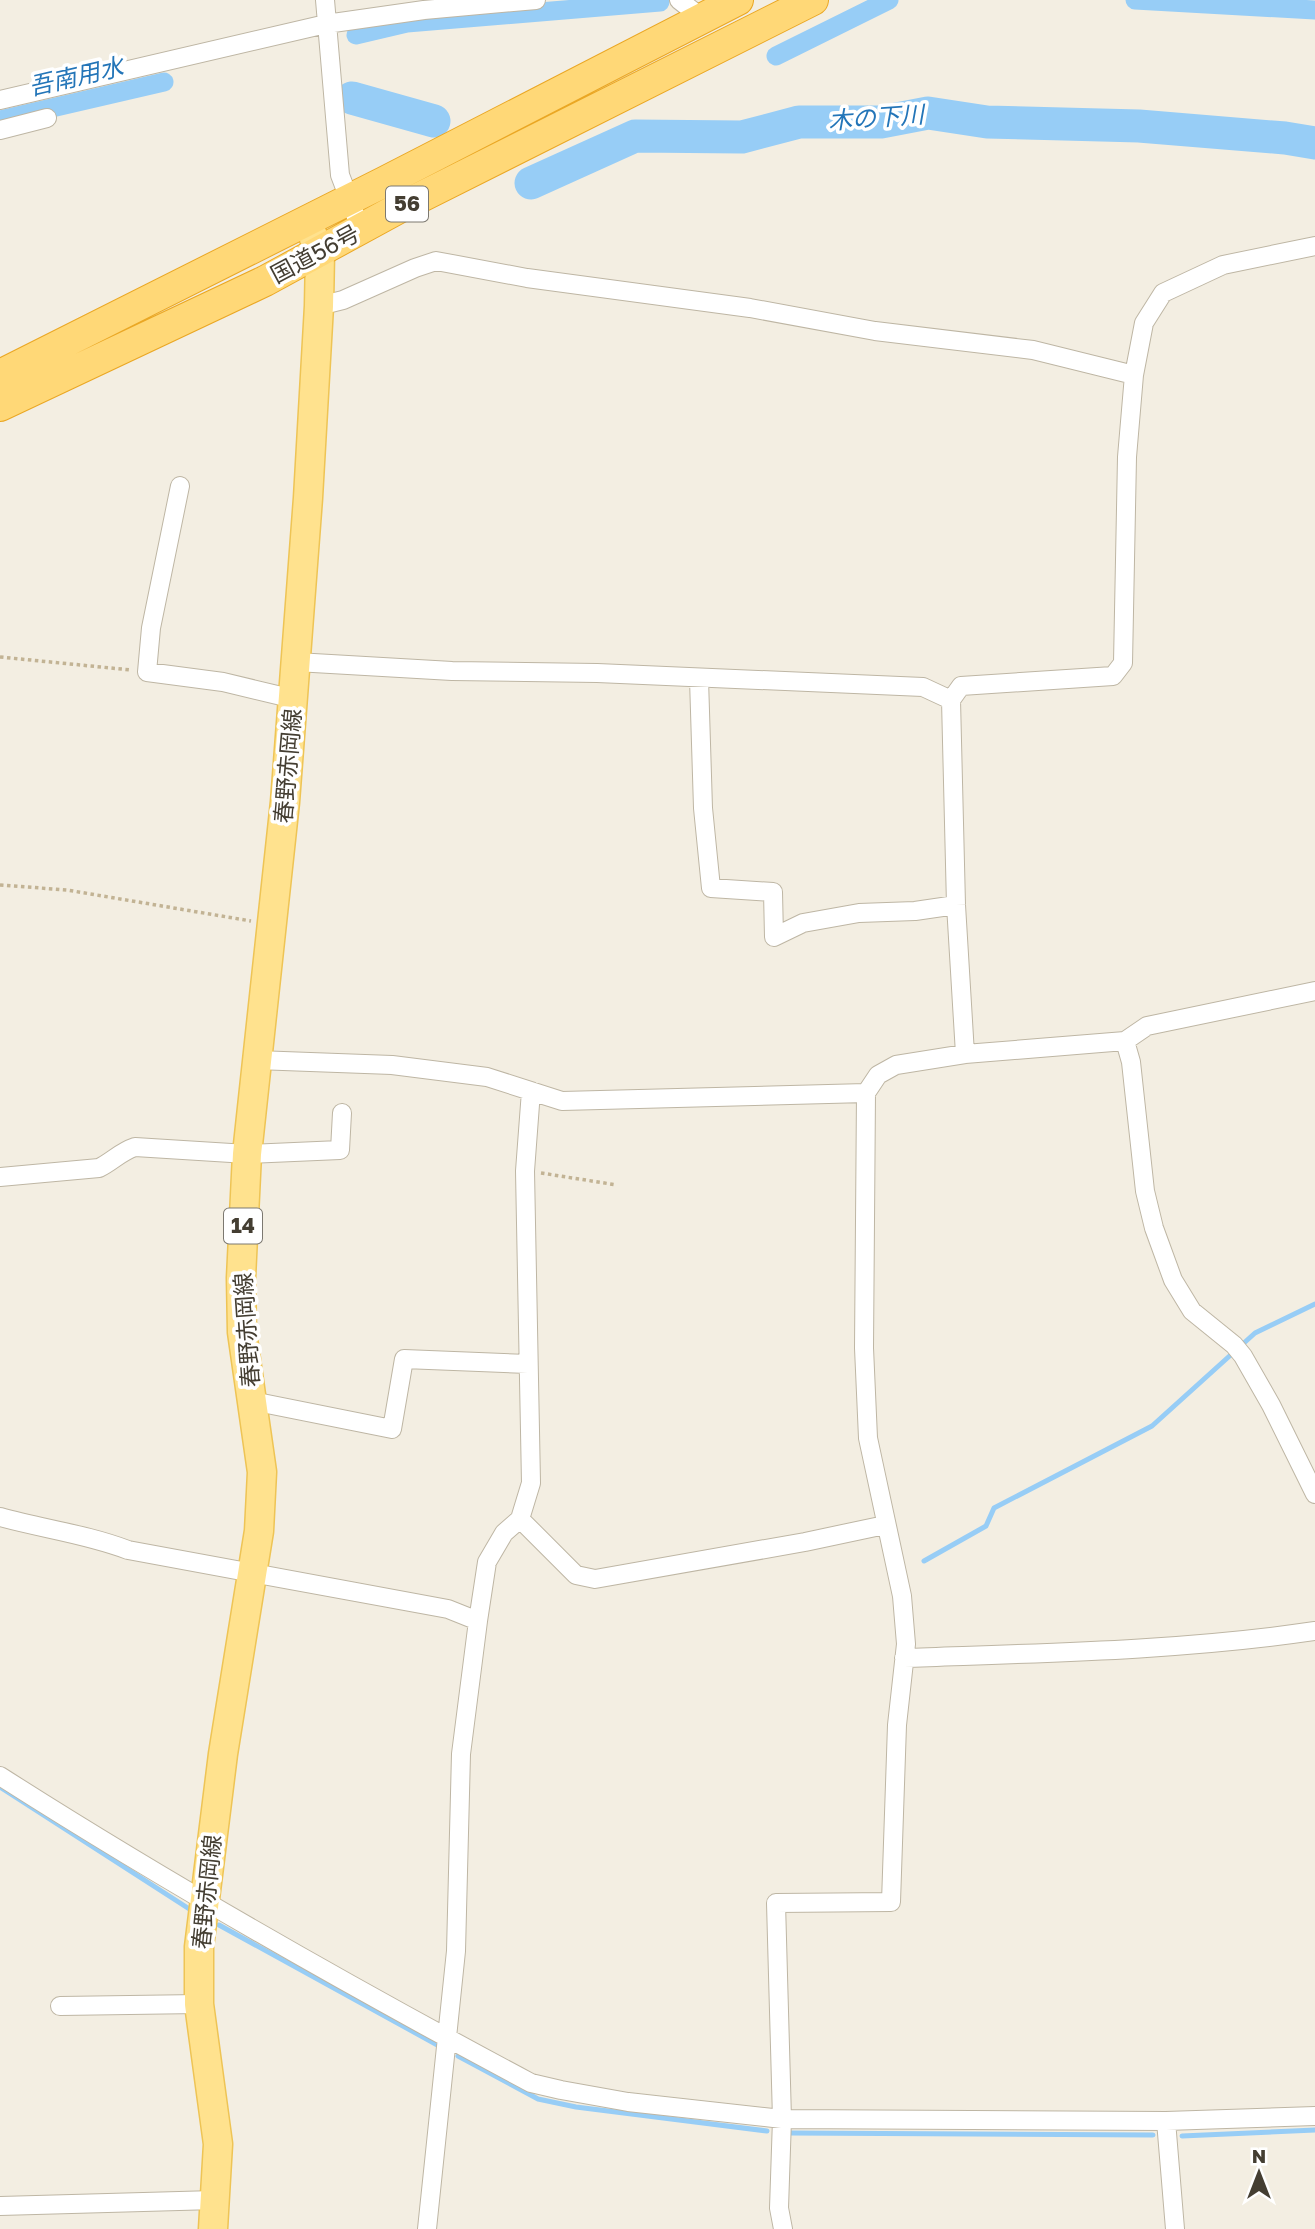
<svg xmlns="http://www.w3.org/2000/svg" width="1315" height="2229" font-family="'Golos Text','Noto Sans JP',sans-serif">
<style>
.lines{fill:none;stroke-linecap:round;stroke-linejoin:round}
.stream{stroke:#97cdf6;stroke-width:5}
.canal{stroke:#97cdf6;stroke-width:19}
.river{stroke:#97cdf6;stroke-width:33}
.minor-casing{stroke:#beb6a4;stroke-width:20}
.primary-casing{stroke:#eec455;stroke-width:31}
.trunk-casing{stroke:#eaa724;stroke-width:32}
.path{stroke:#c2b394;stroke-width:3.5;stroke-dasharray:3.5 3.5;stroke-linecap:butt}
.minor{stroke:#fff;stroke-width:18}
.primary{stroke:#ffe28e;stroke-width:28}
.trunk{stroke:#ffd877;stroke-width:30}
.labels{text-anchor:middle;stroke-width:7;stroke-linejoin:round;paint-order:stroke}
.shield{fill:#fff;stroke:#7c7870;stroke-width:2}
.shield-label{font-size:21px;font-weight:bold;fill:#443e32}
.street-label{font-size:23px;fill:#443e32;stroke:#fff}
.water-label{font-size:24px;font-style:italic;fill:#2375b8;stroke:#fff}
</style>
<rect width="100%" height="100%" fill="#f3eee2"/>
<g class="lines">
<path class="stream" d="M924,1561l62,-35 8,-18 158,-82 103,-93 60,-29
M0,1787l194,125
M219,1925l222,122
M458,2056l80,43 38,8 191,24
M791,2133l362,2
M1182,2136l133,-6"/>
<path class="canal" d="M1135,0l180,10
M356,35l51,-12 253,-21
M776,56l113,-56
M0,120l164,-38"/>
<path class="river" d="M352,98l82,23
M531,183l104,-47 107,1 57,-15h82l47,-9 59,9 152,4 146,12 30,5"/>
<defs>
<path id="minor" d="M325,0l15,175 21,55
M679,0l23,18
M0,100l326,-76 98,-14 112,-10
M0,130l47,-12
M319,306l24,-6 72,-32 21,-7 91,17 223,30 125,23 158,19 101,25
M180,486l-29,142 -4,44 76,10 71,17
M296,662l156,9 145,2 326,14 28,13
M699,679l4,129 8,80 62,4 1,45 29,-14 56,-10 56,-2 41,-6
M1125,1041l6,21 14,129 9,37 19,52 19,31 42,34 9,11 28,49 44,89
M965,1054l-9,-149 -5,-205 10,-14 152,-10 10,-13 4,-206 7,-82 10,-52 19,-30 60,-28 92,-19
M256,1060l136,5 95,12 75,24 304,-8
M0,1177l99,-9c14,-7 21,-16 36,-21l112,7 93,-4 2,-37
M252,1401l140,28 12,-70 124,5
M0,1517c43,12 86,17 128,33l320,59 30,12
M520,1519l11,-36 -6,-312 6,-80
M904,1658c137,-5 275,-7 411,-27
M0,1776c172,110 351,211 531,307l30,7 67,12 154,17 384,2 149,-5
M60,2006l139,-2
M1166,2121l9,108
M0,2206l215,-6
M427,2229l29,-278 5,-197 17,-133 9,-59 17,-29 16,-14 56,56 19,4 210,-37 80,-17
M783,2229l-4,-21 3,-89 -6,-216 115,-1 6,-177 9,-81 -4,-48 -34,-158 -4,-90 2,-255 12,-18 18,-10 69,-11 160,-13 22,-15 168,-35"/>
<path id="primary" d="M213,2229l5,-85 -19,-140v-57l24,-193 36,-223 3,-59 -20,-140 -1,-54 6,-124 38,-352 23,-304 11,-192 1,-53 -13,-32"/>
<path id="trunk" d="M0,375l384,-193 354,-182
M0,406l265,-125 134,-73 414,-208"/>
</defs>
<use href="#minor" class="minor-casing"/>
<use href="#primary" class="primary-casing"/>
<use href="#trunk" class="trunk-casing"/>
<path class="path" d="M0,657l131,13
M0,885l67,5 184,31
M541,1173l76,12"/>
<use href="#minor" class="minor"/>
<use href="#primary" class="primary"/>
<use href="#trunk" class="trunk"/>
</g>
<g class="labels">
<g class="shield">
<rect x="386" y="186.5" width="42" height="35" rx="5"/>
<rect x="224" y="1208.5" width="38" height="35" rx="5"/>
</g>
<g class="shield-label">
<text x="407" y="211">56</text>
<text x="243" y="1233">14</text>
</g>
<g class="street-label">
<text transform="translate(315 254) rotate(-28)" y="8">国道56号</text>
<text transform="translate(288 766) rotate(-85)" y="8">春野赤岡線</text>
<text transform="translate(247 1330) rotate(-94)" y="8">春野赤岡線</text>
<text transform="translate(207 1892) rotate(-84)" y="8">春野赤岡線</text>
</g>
<g class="water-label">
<text transform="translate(76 77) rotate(-13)" y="8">吾南用水</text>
<text transform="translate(876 118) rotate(-4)" y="8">木の下川</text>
</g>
</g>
<g transform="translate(1259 2173)" stroke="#ffffff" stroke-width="5" paint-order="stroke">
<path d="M0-5L12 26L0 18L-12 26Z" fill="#443e32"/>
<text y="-10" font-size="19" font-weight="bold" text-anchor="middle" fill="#443e32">N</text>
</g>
</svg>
